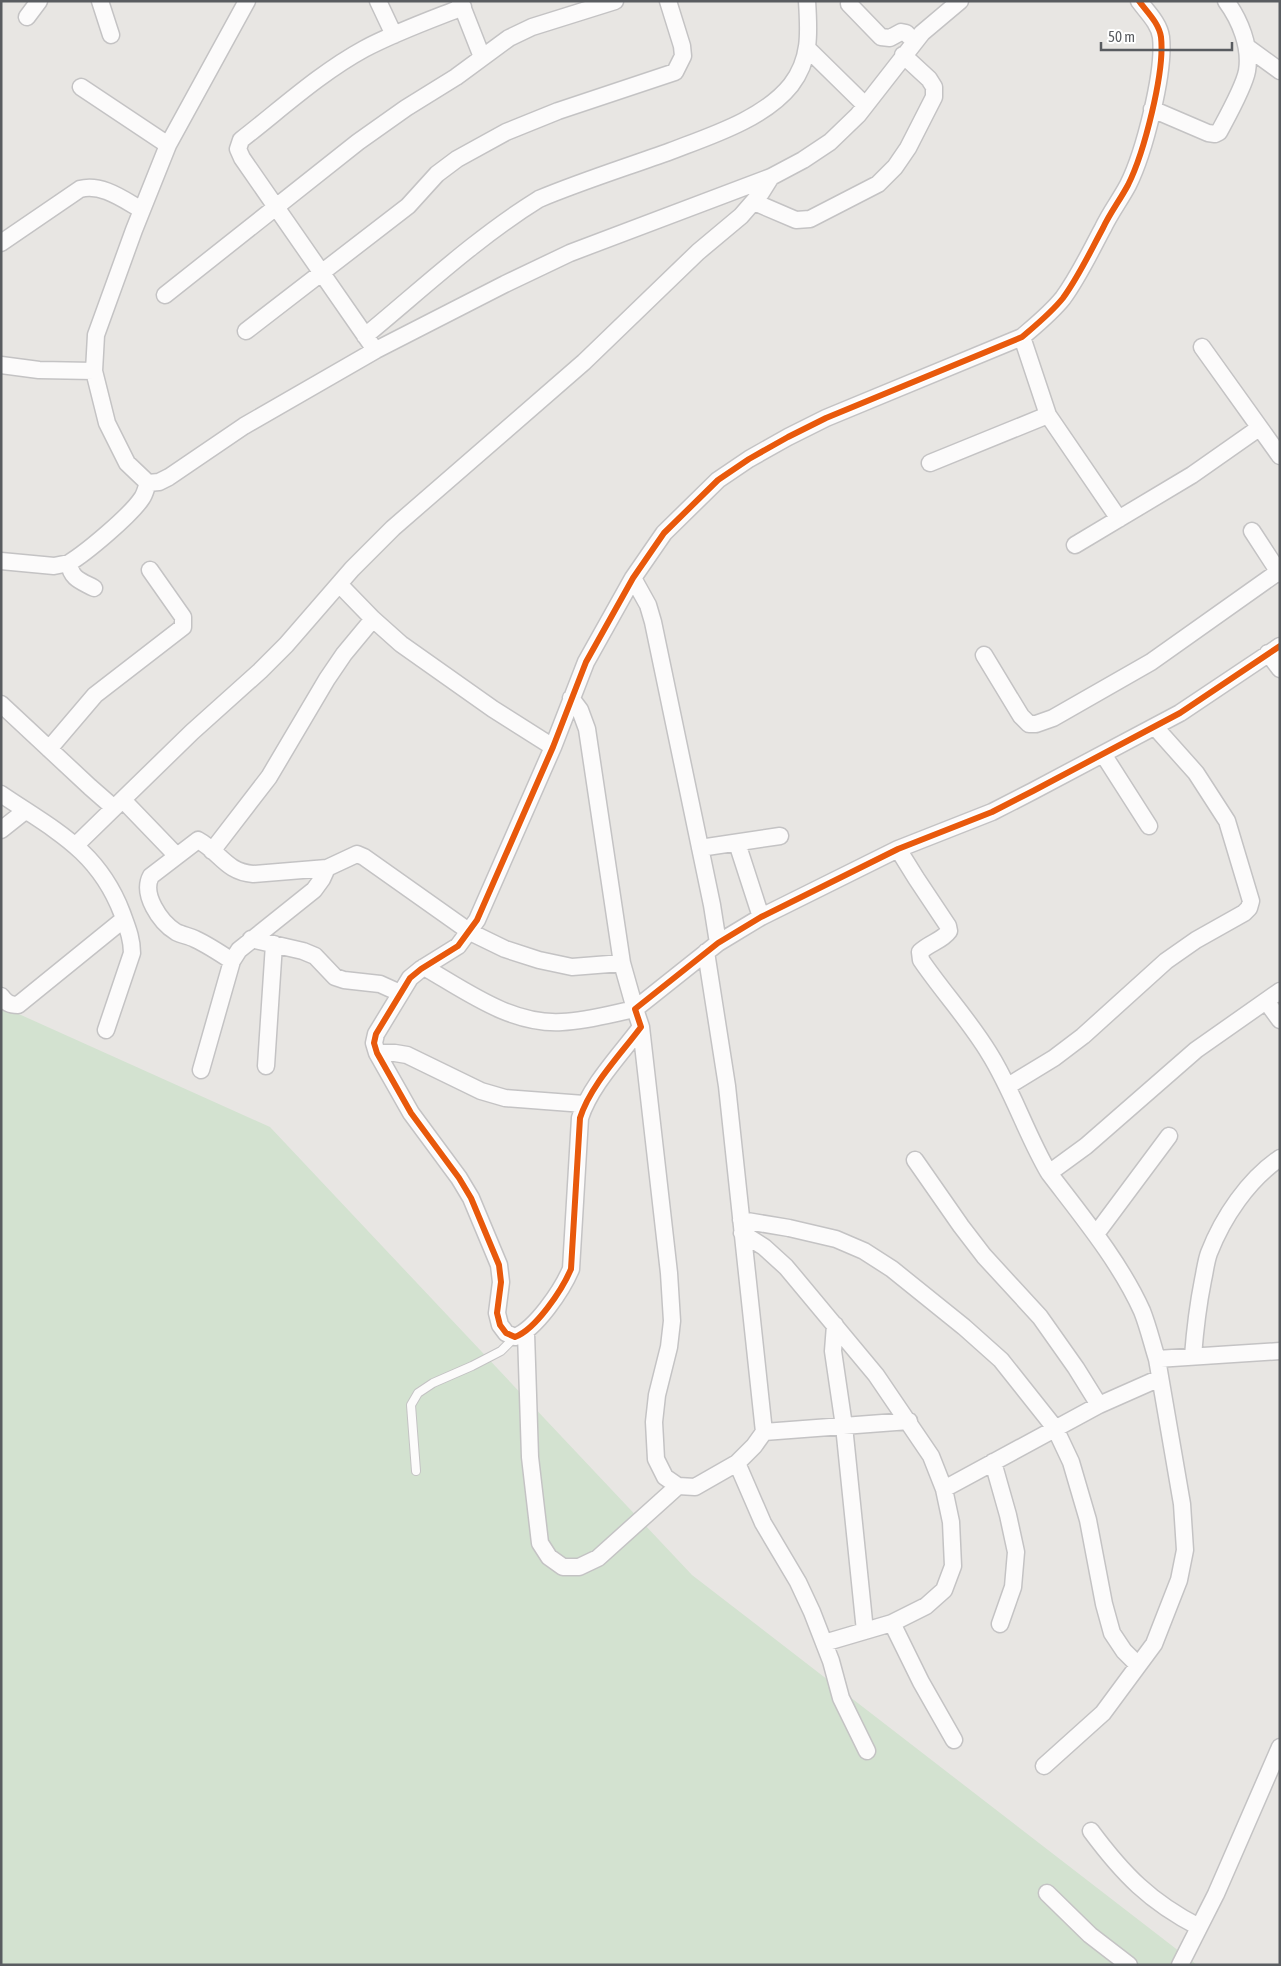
<svg xmlns="http://www.w3.org/2000/svg" width="1281" height="1966" font-family="'Asap Condensed',sans-serif">
<style>
.green{fill:#d3e2d0}
.lines{fill:none;stroke-linecap:round;stroke-linejoin:round}
.service-casing{stroke:#c4c3c4;stroke-width:10}
.minor-casing{stroke:#c4c3c4;stroke-width:19}
.service{stroke:#fcfbfb;stroke-width:8}
.minor{stroke:#fcfbfb;stroke-width:16}
.cycleway-casing{stroke:#fff;stroke-width:9}
.cycleway{stroke:#e8590c;stroke-width:6}
</style>
<rect width="100%" height="100%" fill="#e8e6e3"/>
<path class="green" d="M1,1006l269,121 422,448 505,390h-1196z"/>
<g class="lines">
<defs>
<path id="service" d="M416,1471l-5,-66 7,-12 15,-10 39,-17 29,-15 14,-14"/>
<path id="minor" d="M100,1l11,34
M247,1l-79,144 -34,85 -38,105 -2,36 13,52 20,40 21,20 11,-1 10,-5 75,-51 132,-76 129,-66 65,-31 201,-76 32,-17 27,-18 28,-27 64,-82 38,-32
M378,1l16,34
M460,1l22,56
M1139,1c8,11 20,22 22,36 4,35 -17,116 -33,148 -8,15 -18,28 -25,43 -13,24 -24,48 -40,70 -12,15 -27,27 -41,39l-196,81 -38,19 -39,22 -31,21 -54,53 -31,45 -47,84 -33,85 -76,173 -19,26 -37,23 -11,9 -34,56 -2,9 3,10 34,60 48,65 12,20 28,67 2,17 -4,31 3,12 6,8 9,4c21,-8 47,-47 56,-68l9,-151c10,-32 40,-63 61,-91l-6,-18 83,-66 43,-26 137,-68 94,-37 41,-21 147,-78 100,-67
M849,4l32,33 9,1 11,-6 5,1 9,9
M27,17l12,-16
M1247,47l33,24
M808,49l57,56
M81,87l87,58
M1152,109l56,24 7,1 4,-2c8,-15 25,-45 28,-61 4,-24 -7,-51 -21,-70
M754,202l42,18 14,-1 68,-35 17,-17 13,-19 26,-51v-10l-5,-8 -26,-24
M1,243l79,-54c22,-6 44,11 62,21
M165,295l193,-153 48,-34 50,-31 53,-39 23,-11 83,-26
M246,331l162,-125 29,-32 20,-15 49,-27 52,-21 117,-39 8,-16 -1,-10 -14,-45
M365,336c56,-46 111,-98 174,-137 43,-18 88,-32 132,-48 39,-15 93,-32 120,-66 20,-26 18,-53 16,-84
M1022,337l26,78 71,104
M371,344l-129,-186 -4,-9 3,-9c40,-31 79,-67 123,-91 32,-17 66,-29 99,-42
M1202,347l78,109
M1,365l38,5 55,1
M930,463l118,-48
M1252,531l28,43
M1075,545l117,-70 67,-47
M1,561l53,5 15,-3
M633,578l15,27 5,17 59,283 6,38
M339,584l34,35 28,25 92,65 60,38
M94,588c-13,-7 -23,-9 -25,-25 18,-11 62,-48 73,-65 3,-4 4,-10 6,-15
M1268,653l12,16
M984,655l37,61 8,8h7l17,-6 98,-56 127,-90
M1,704l89,83 24,21
M49,749l46,-54 88,-68v-10l-33,-47
M1103,754l46,72
M1,794c53,36 97,56 121,119 5,14 10,25 10,40l-26,77
M123,800l53,55
M1,830l24,-19
M737,843l24,74
M76,845l116,-113 68,-61 26,-26 66,-76 41,-41 191,-166 114,-110 43,-36 20,-23 10,-16
M700,848l80,-12
M898,849l18,29 32,48 1,5c-7,10 -20,12 -29,21l1,8c21,31 48,60 68,93 24,38 37,81 60,120
M212,851l57,-74 58,-98 17,-25 29,-35
M251,939l52,12 12,5 20,21 9,3 36,4 20,9
M232,961c-12,-8 -24,-16 -37,-22 -6,-3 -13,-4 -19,-7 -16,-10 -35,-38 -25,-56l47,-36c22,12 28,32 55,34l74,-6 30,-14 7,3 106,75 35,17 34,11 33,7 50,-4
M424,967c42,24 87,58 138,55 24,-1 49,-8 73,-13l-13,-46 -35,-234 -7,-19 -9,-12
M1280,991l-84,59 -110,96 -37,27c32,42 71,89 93,138 6,15 10,32 15,48l123,-8
M1,996c5,7 9,9 17,9l106,-86
M1266,1001l14,19
M641,1027l28,246 3,48 -3,26 -12,48 -3,27 2,37 9,18 13,9 17,1 42,-24 17,-17 10,-14 -37,-346 -21,-134
M377,1053h18l12,2 74,36 24,7 79,6
M266,1066l8,-122
M201,1070l31,-109 7,-11 75,-60 8,-11 5,-11
M1008,1086l46,-28 29,-22 83,-75 30,-21 48,-27 5,-5 2,-7 -24,-80 -31,-48 -41,-46
M915,1160l46,66 23,30 56,61 36,51 23,37
M741,1220l48,8 47,11 28,12 28,18 72,58 37,33 54,68 16,34 17,58 16,84 8,29 12,18 14,14
M742,1233l22,14 22,20 90,108 55,81 13,33 7,33 2,44 -9,24 -18,16 -34,17 -68,20
M1096,1234l73,-98
M835,1325l-2,26 11,75 21,205
M526,1333l4,124 10,86 9,14 14,10h16l19,-9 80,-72
M1193,1356c2,-26 5,-51 10,-76 2,-9 3,-19 6,-27 14,-36 39,-73 71,-95
M764,1432l145,-11
M993,1462l15,53 8,37 -3,35 -13,37
M737,1463l26,60 35,59 14,30 19,49 10,37 26,53
M944,1489l155,-84 61,-27
M892,1623l29,59 33,58
M1044,1766l59,-53 51,-69 25,-64 6,-30 -3,-46 -25,-145
M1091,1831c32,43 59,71 108,96
M1047,1893l43,42 39,30
M1180,1965l36,-71 64,-147"/>
</defs>
<use href="#service" class="service-casing"/>
<use href="#minor" class="minor-casing"/>
<use href="#service" class="service"/>
<use href="#minor" class="minor"/>
<defs>
<path id="cycleway" d="M1139,1c8,11 20,22 22,36 4,35 -17,116 -33,148 -8,15 -18,28 -25,43 -13,24 -24,48 -40,70 -12,15 -27,27 -41,39l-196,81 -38,19 -39,22 -31,21 -54,53 -31,45 -47,84 -33,85 -76,173 -19,26 -37,23 -11,9 -34,56 -2,9 3,10 34,60 48,65 12,20 28,67 2,17 -4,31 3,12 6,8 9,4c21,-8 47,-47 56,-68l9,-151c10,-32 40,-63 61,-91l-6,-18 83,-66 43,-26 137,-68 94,-37 41,-21 147,-78 100,-67"/>
</defs>
<use href="#cycleway" class="cycleway-casing"/>
<use href="#cycleway" class="cycleway"/>
</g>
<rect width="1281" height="1966" fill="none" stroke="#595c60" stroke-width="5"/>
<path d="M1101 42v8h131v-8" fill="none" stroke="#595c60" stroke-width="2.5"/>
<text x="1108" y="42" font-size="15" fill="#595c60" stroke="#ffffff" stroke-width="4" paint-order="stroke">50 m</text>
</svg>
